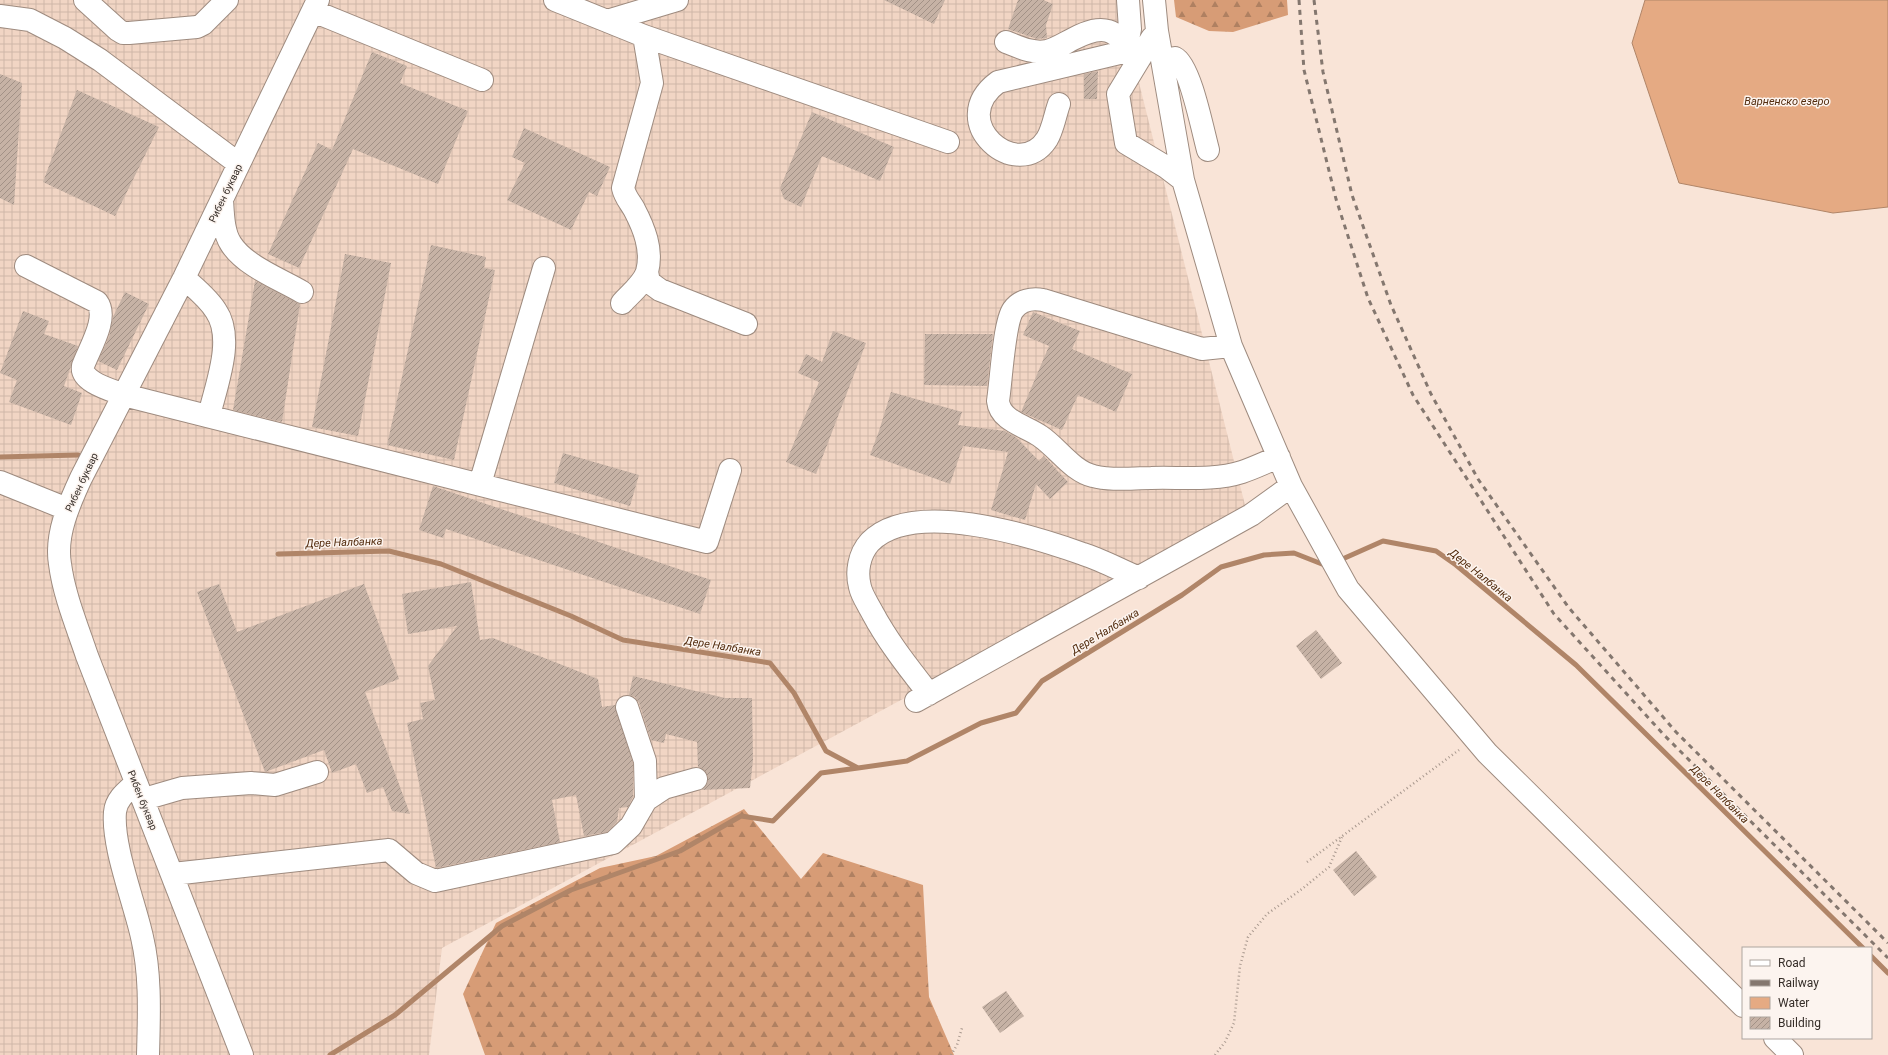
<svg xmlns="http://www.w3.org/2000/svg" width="1888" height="1055" font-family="Roboto,sans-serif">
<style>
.industrial{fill:url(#industrial-grid)}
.forest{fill:url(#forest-firs)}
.water{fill:#e5aa83;stroke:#b08568}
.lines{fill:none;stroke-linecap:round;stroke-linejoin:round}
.stream{stroke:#b08568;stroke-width:5}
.building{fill:url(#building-hatch)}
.minor-casing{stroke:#9e8b7f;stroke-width:24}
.path{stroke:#a8988e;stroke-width:2.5;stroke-dasharray:1 3;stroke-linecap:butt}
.minor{stroke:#fff;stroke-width:22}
.rail{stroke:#84776f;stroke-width:3;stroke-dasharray:5 5;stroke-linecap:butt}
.labels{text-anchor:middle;stroke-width:3;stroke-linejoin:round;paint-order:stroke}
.street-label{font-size:10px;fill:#362e29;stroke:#fcf4ef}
.water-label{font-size:11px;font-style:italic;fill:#532c0e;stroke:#fcf4ef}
</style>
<defs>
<pattern id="industrial-grid" width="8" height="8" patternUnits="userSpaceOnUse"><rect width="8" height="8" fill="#f1d5c4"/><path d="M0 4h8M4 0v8" fill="none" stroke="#cfb7a8"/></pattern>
<pattern id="forest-firs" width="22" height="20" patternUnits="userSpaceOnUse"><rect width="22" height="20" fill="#d79c76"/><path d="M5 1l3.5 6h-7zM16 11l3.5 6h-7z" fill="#af8061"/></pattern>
<pattern id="building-hatch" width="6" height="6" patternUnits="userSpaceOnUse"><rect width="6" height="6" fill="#c6b2a5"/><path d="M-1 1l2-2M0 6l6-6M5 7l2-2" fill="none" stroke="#a29186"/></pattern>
</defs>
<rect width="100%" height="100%" fill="#f9e4d7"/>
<path class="industrial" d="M0,0h1124v23l123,490 -805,435 -13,107h-429z"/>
<path class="forest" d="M1174,0h113l1,15 -55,17 -24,-1 -33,-14z
M744,809l57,70 22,-26 100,32 6,112 25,58h-469l-22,-61 33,-71 104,-55 56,-12z"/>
<path class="water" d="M1645,0h243v207l-55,6 -154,-30 -47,-140z"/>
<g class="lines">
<path class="stream" d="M0,457l78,-2
M278,554l111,-3 52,13 130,52 52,24 147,23 24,30 32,58 32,17 49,-7 74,-38 35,-10 26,-32 140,-86 39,-28 43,-12 30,-2 33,13
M1338,561l45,-20 53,10 20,14 120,100 287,283
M1871,956l17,17
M330,1055l65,-40 107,-89 69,-36 109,-39 61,-35 32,5 48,-48 37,-5"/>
</g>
<path class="building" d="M884,0h61l-11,24z
M1018,0h25l10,4 -7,21 1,13 -10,1 -29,-10z
M372,52l35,14 -7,17 68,28 -30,73 -85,-35 -54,119 -31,-14 50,-111 14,7z
M1098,71l-1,28h-13v-25z
M0,74l22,9 -8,122 -14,-7z
M77,90l82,37 -44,89 -72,-34z
M812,112l82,35 -14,34 -58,-25 -21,51 -17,-8 -4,-11z
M524,128l86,39 -13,29 -8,-4 -18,38 -64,-30 18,-37 -13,-6z
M431,245l55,12 -2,11 11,2 -41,190 -67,-15z
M345,254l46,9 -33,173 -46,-9z
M255,281l45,23 -18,118 -49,-12z
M125,292l24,12 -32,66 -19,-9 11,-24 4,-20z
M23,311l26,10 -5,13 34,12 -14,40 18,7 -11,32 -62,-23 8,-22 -17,-7z
M1033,312l47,19 -8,18 60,25 -16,38 -38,-17 -16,35 -41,-18 28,-66 -26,-11z
M833,331l33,12 -50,131 -30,-12 33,-80 -21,-9 8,-19 16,8z
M925,334h68l-6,52 -63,-1z
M891,392l71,20 -4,13 47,6 12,7 22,23 5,-5 24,26 -18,17 -14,-15 -11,36 -34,-10 17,-58 -45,-6 -13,38 -80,-29 9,-24z
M563,453l76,22 -9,31 -76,-23z
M433,486l278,94 -11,34 -254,-85 -3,9 -24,-8z
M471,582l9,58 13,-2 105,41 4,28 13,-2 18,58v34l-5,10 -9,1 -2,14 -10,10 -23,4 -8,-41 -24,5 8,42 -124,26 -29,-145 16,-4 -3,-16 15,-3 -7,-34 29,-40 -49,8 -6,-40z
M219,584l18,48 127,-48 35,95 -34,13 45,122 -18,-3 -9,-24 -16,6 -11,-29 -24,9 -8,-23 -59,22 -68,-180z
M1316,630l26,33 -21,16 -25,-33z
M633,676l92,22h27l1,62 -3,28 -49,2 7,-8v-6l-4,-6 -6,-3 -1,-25 -31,-8 -2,9 -13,-3 -12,-37 -4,-6 -6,-2z
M1356,851l21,26 -23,19 -21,-26z
M1006,991l18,25 -24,17 -18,-26z"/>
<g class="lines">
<defs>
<path id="minor" d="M85,0l33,30 5,3h6l68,-6 6,-3 24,-24
M555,0l89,36 304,106
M1154,0l3,31 26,149 48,166 60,140 57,103 139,164 256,253
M313,11l169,69
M0,16l30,4 35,18 35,22 139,104
M607,21l70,-21
M1152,38l-34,56 8,49 40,24 17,13
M1006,42c13,5 27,12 41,9 9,-2 18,-8 26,-12 35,-18 41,-8 67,19
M1127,44l3,-15 -2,-29
M1163,60l12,-2c15,7 28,74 33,92
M1059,104c-4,11 -6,25 -12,35 -29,45 -103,-17 -49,-57l134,-32
M222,200c1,14 1,32 9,44 14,22 49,35 71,48
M26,266l71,36c12,16 -8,47 -14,64 -3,16 29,24 41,29l583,147 23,-72
M647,272l2,10 11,8 86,34
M184,278c11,10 24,20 32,33 19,28 0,74 -7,105
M622,303c8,-9 21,-19 25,-31 6,-22 -3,-44 -13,-63 -4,-7 -9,-12 -11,-21l29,-105 -8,-47
M1231,346l-29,3 -159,-49c-11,-2 -23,0 -30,10 -9,13 -12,72 -15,91 2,20 28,25 42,35 18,12 32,35 53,40 18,5 39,2 58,2 29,-1 63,3 91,-6 12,-4 24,-10 37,-15
M0,482l67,27
M480,484l64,-216
M929,694c-21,-27 -41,-52 -57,-82 -4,-8 -10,-16 -12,-25 -4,-15 -1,-33 10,-45 43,-44 162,-6 213,12 19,6 37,16 56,24
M916,701l335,-186 40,-29
M627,707l18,54 1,39
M136,783c-9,8 -20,16 -21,29 -3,34 19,89 27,125 9,38 7,79 6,118
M144,799l38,-11 69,-5 24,2 42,-13
M173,874l216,-24 27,23 19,8 178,-38 18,-17 15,-26 18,-12 32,-9
M1775,1038l17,17
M242,1055l-155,-399c-10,-30 -23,-61 -27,-92 -5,-29 9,-60 21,-86l103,-200 134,-278"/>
</defs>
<use href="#minor" class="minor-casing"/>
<path class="path" d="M1307,862l152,-112
M951,1055l6,-10 5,-17
M1215,1055l10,-13 9,-19 6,-57 8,-29 19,-23 35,-25 27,-22 13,-30"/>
<use href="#minor" class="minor"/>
<path class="rail" d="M1299,0l5,70 32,129 32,99 45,97 141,219 110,121 224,223
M1314,0l9,72 29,123 39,110 40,89 47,85 91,129 107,124 212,211"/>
</g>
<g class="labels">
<g class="street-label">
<text transform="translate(225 193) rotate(-64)" y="4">Рибен буквар</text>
<text transform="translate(81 482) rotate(-65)" y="4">Рибен буквар</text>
<text transform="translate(143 800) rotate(68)" y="4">Рибен буквар</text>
</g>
<g class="water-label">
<text x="1787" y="105">Варненско езеро</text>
<text transform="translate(344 542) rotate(-2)" y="4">Дере Налбанка</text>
<text transform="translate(1481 575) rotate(39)" y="4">Дере Налбанка</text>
<text transform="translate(1105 631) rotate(-31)" y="4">Дере Налбанка</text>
<text transform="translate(723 646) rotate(9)" y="4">Дере Налбанка</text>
<text transform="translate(1720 794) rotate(45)" y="4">Дере Налбанка</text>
</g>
</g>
<rect x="1742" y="947" width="130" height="92" fill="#fcf4ef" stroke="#ada5a0"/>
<rect x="1750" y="960" width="20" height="6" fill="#ffffff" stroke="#ada5a0"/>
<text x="1778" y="967" font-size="12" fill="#362e29">Road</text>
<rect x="1750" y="980" width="20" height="6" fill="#84776f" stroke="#ada5a0"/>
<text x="1778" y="987" font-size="12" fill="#362e29">Railway</text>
<rect x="1750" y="997" width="20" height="12" fill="#e5aa83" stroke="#ada5a0"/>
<text x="1778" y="1007" font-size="12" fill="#362e29">Water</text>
<rect x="1750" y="1017" width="20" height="12" fill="url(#building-hatch)" stroke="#ada5a0"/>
<text x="1778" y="1027" font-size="12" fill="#362e29">Building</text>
</svg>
